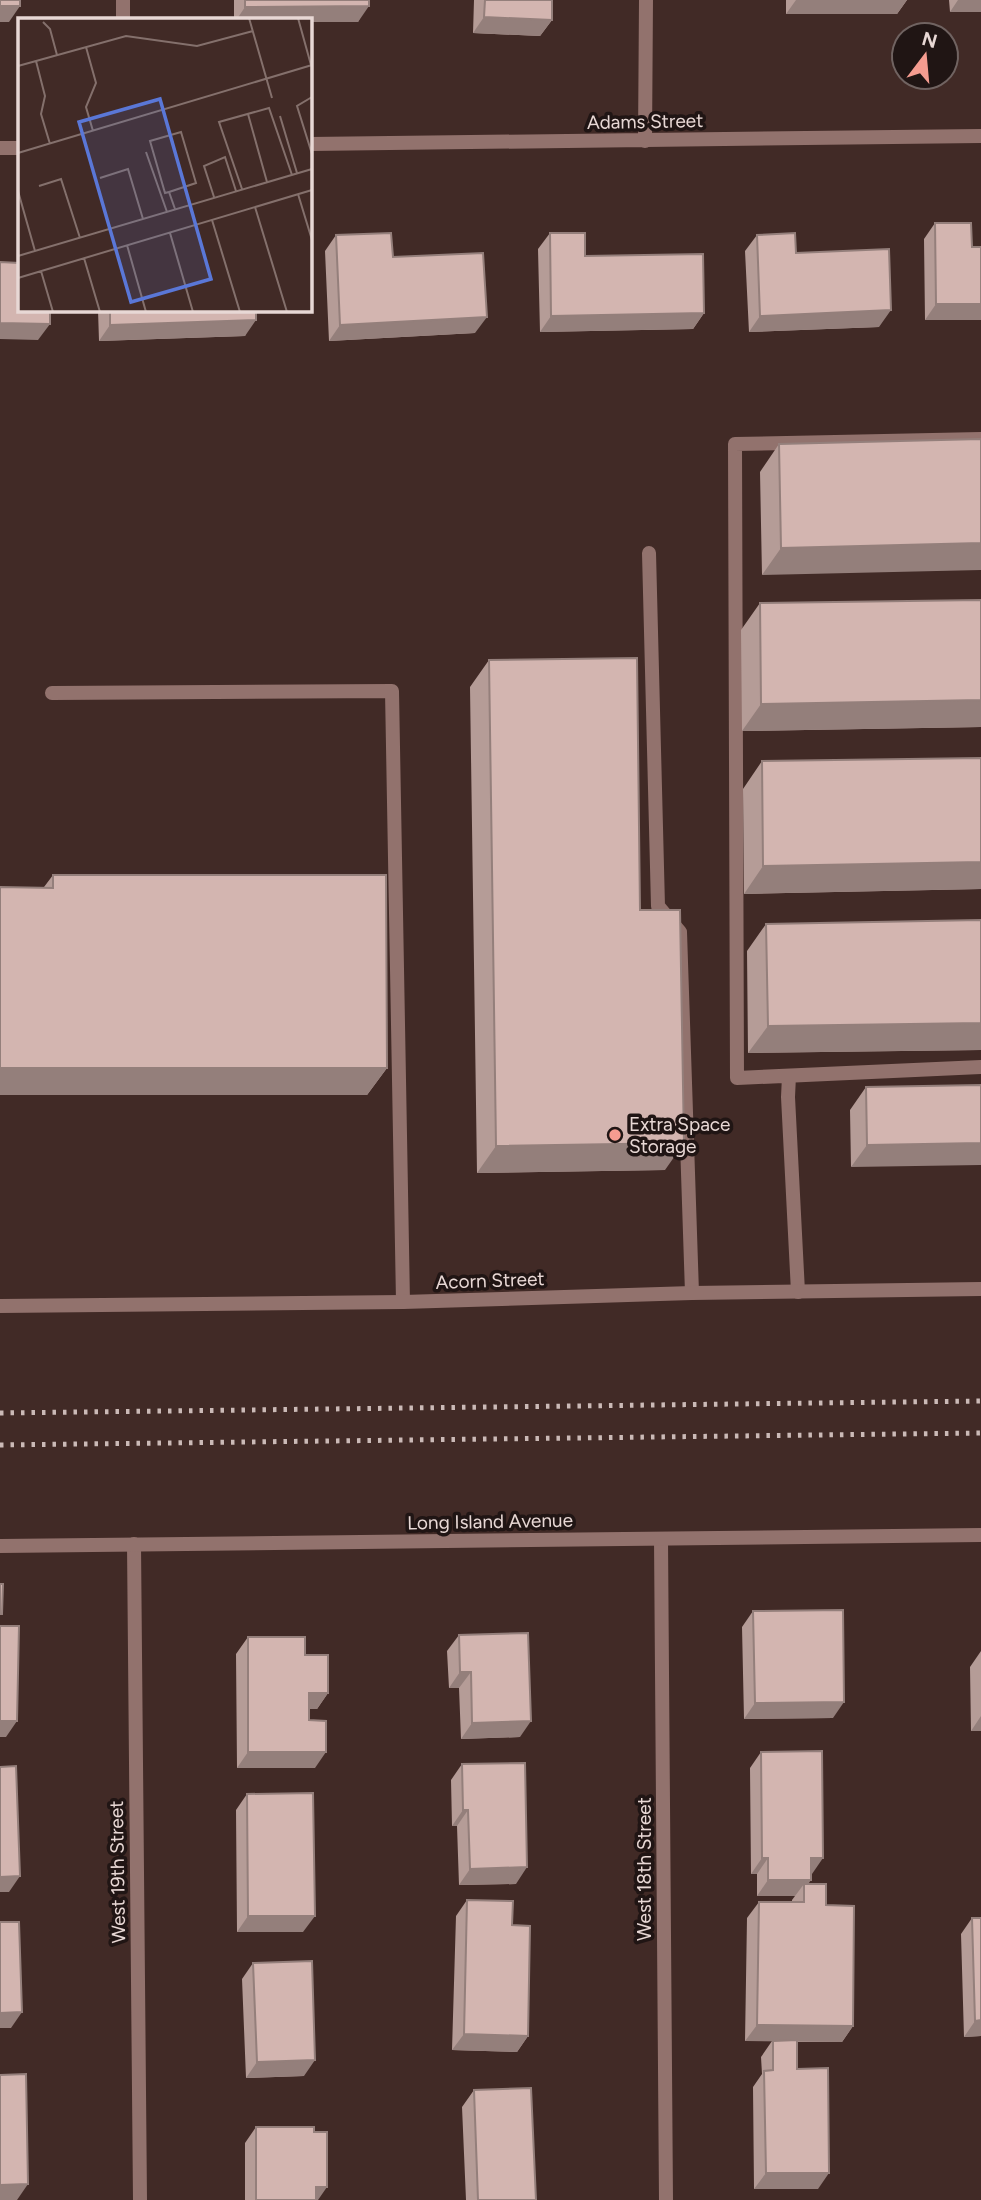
<svg xmlns="http://www.w3.org/2000/svg" width="981" height="2200" font-family="Figtree,sans-serif">
<style>
.lines{fill:none;stroke-linecap:round;stroke-linejoin:round}
.service{stroke:#92726d;stroke-width:14}
.minor{stroke:#92726d;stroke-width:14}
.tertiary{stroke:#92726d;stroke-width:14}
.rail{stroke:#cbbab7;stroke-width:5;stroke-dasharray:3.5 7;stroke-linecap:butt}
.wall{fill:#b59c97}
.shaded-wall{fill:#947f7b}
.building{fill:#d3b5b0;stroke:#947f7b;stroke-width:2}
.poi-dot{fill:#f59c90;stroke:#201514;stroke-width:2.5}
.labels{text-anchor:middle;stroke-width:7;stroke-linejoin:round;paint-order:stroke}
.street-label{font-size:19px;fill:#e8d8d5;stroke:#201514}
.poi-label{font-size:19px;fill:#e8d8d5;stroke:#201514;text-anchor:start}
.inset-road{fill:none;stroke:#84706c;stroke-width:2}
.view{fill:#5a77d7;fill-opacity:0.15;stroke:#5a77d7;stroke-width:3.5}
.inset-edge{fill:none;stroke:#e8d8d5;stroke-width:3.5}
</style>
<rect width="100%" height="100%" fill="#412a26"/>
<g class="lines">
<path class="service" d="M981,439l-246,5 2,634 244,-11
M649,553l9,353 22,26 12,361
M52,693l340,-2 11,611
M789,1076l-1,21 10,195"/>
<path class="minor" d="M123,0v19
M645,141l1,-141
M310,144l671,-8
M0,148h19
M661,1539l5,661
M134,1544l6,656"/>
<path class="tertiary" d="M0,1306l403,-4 289,-9 289,-4
M0,1546l981,-11"/>
<path class="rail" d="M0,1413l981,-12
M0,1445l981,-12"/>
</g>
<path class="wall" d="M234,0h135l-11,22 -48,-3h-76z
M474,0h78v20l-12,16 -67,-3z
M786,0h121l-10,14h-111z
M949,0h32l-31,12z
M935,223l37,24h9v73h-56l-1,-81z
M550,233l35,23 119,57 -11,16 -153,3 -2,-83z
M336,235l57,22 82,76 -146,8 -4,-90z
M757,235l39,18 83,74 -130,5 -4,-81z
M98,310h158l-11,26 -146,5z
M981,439l-219,136 -2,-103 19,-28z
M981,600v127l-239,4 -1,-101 19,-27z
M489,660l151,250 25,260 -188,3 -7,-486z
M981,758v131l-237,5 -1,-105 19,-28z
M53,875l334,193 -20,27 -323,-208z
M981,920v130l-233,3 -1,-102 19,-27z
M981,1085l-130,82 -1,-57 16,-23z
M753,1611l80,107 -89,1 -2,-92z
M459,1635l61,102 -59,2 -2,-51h-10l-2,-37z
M248,1637l57,18 23,38 -11,16h-8v11l6,48h-78l-1,-114z
M981,1651v80h-10l-1,-64z
M761,1752l51,122h-1l-3,10 18,21 27,121 -11,16h-45v27l21,120h-64l-1,-102 9,-13 -1,-17 11,-16h-27l2,-123 12,-16h33v-2l3,-4h-38v-22h-6l-1,-106z
M462,1764l54,120 -57,1 -2,-59h-5l-1,-46z
M247,1794l56,138h-66l-1,-122z
M467,1900l45,25 16,111 -11,16 -65,-2 4,-134z
M972,1918l9,118 -17,1 -3,-103z
M253,1963l51,113 -58,2 -4,-99z
M474,2090l62,110h-70l-4,-93z
M256,2127l62,73h-73v-57z"/>
<path class="shaded-wall" d="M796,0h111l-10,14h-111z
M958,0h23v12h-31z
M0,6h20l-11,16h-9z
M369,6l-11,16h-48v-3h-73l8,-12z
M484,17l68,3 -12,16 -67,-3z
M936,304h45v16h-56z
M891,310l-12,17 -130,5 11,-16z
M704,313l-11,16 -153,3 11,-16z
M487,317l-12,16 -146,8 11,-16z
M256,320l-11,16 -146,5 11,-16z
M0,323l50,1 -12,16 -38,-1z
M981,543v27l-219,5 19,-27z
M981,700v27l-239,4 19,-27z
M981,862v27l-237,5 19,-28z
M981,1023v27l-233,3 20,-27z
M0,1068h387l-20,27h-367z
M684,1143l-19,27 -188,3 19,-27z
M981,1143v22l-130,2 16,-22z
M460,1672h11l-12,16h-10z
M309,1693h19l-11,16h-20z
M844,1702l-11,16 -89,1 11,-16z
M981,1716v15h-10z
M0,1721h17l-11,16h-6z
M531,1721l-11,16 -59,2 11,-16z
M248,1752h78l-11,16h-78z
M463,1810h5l-11,16h-5z
M762,1858h6l-11,16h-6z
M811,1858h12l-11,16h-13z
M527,1867l-11,17 -57,1 11,-16z
M20,1876l-11,16h-9v-15z
M768,1880h43l-7,10v-6l-9,12h-38z
M248,1916h67l-12,16h-66z
M22,2012l-11,16h-11v-15z
M981,2020v16l-17,1 11,-16z
M757,2025l96,1 -11,16 -97,-1z
M464,2034l64,2 -11,16 -65,-2z
M315,2060l-11,16 -58,2 11,-16z
M766,2173h63l-11,16h-64z
M28,2184l-11,16h-17v-15z
M316,2187h11l-9,13h-11z"/>
<path class="building" d="M0,0h20v6h-20z
M245,0h124v6l-124,1z
M485,0h67v20l-68,-3z
M935,223h36l1,24h9v57h-45z
M391,233l2,24 90,-4 4,64 -147,8 -4,-90z
M550,233h35v23l118,-2 1,59 -153,3z
M795,233l1,20 93,-4 2,61 -131,6 -3,-81z
M0,262l19,1v47h31v14l-50,-1z
M110,310h146v10l-146,5z
M981,439v104l-200,5 -2,-104z
M981,600v100l-220,4 -1,-101z
M637,658l3,252h40l4,233 -188,3 -7,-486z
M981,758v104l-218,4 -1,-105z
M53,875h333l1,193h-387v-181l53,1z
M981,920v103l-213,3 -2,-102z
M981,1085v58l-114,2 -1,-58z
M0,1584h3l-1,30h-2z
M843,1610l1,92 -89,1 -2,-92z
M0,1626h19l-2,95h-17z
M528,1633l3,88 -59,2 -1,-51h-11l-1,-37z
M248,1637h57v18h23v38h-19v27l17,1v31h-78z
M822,1751l1,107h-12v22h-43v-22h-6l-1,-106z
M525,1763l2,104 -57,2 -2,-59h-5l-1,-46z
M16,1766l4,110 -20,1v-110z
M313,1793l2,123h-67l-1,-122z
M804,1884h22v21l28,1 -1,120 -96,-1 2,-123h45z
M467,1900l46,1 -1,24 18,1 -2,110 -64,-2z
M972,1918h9v102l-6,1z
M0,1922h19l3,90 -22,1z
M312,1961l3,99 -58,2 -4,-99z
M797,2040v29l31,-1 1,105h-63l-2,-102 9,-1v-29z
M26,2074l2,110 -28,1v15v-125z
M531,2088l5,112h-58l-4,-110z
M256,2127h58v5h13v55h-11v13h-60z"/>
<circle class="poi-dot" cx="615" cy="1135" r="7"/>
<g class="labels">
<g class="street-label">
<text transform="translate(645 121) rotate(-1)" y="7">Adams Street</text>
<text transform="translate(490 1280) rotate(-2)" y="7">Acorn Street</text>
<text transform="translate(490 1521) rotate(-1)" y="7">Long Island Avenue</text>
<text transform="translate(644 1869) rotate(-90)" y="7">West 18th Street</text>
<text transform="translate(117 1872) rotate(-91)" y="7">West 19th Street</text>
</g>
<g class="poi-label">
<text x="629" y="1131">Extra Space<tspan x="629" dy="22">Storage</tspan></text>
</g>
</g>
<g transform="translate(18 18)">
<rect width="294" height="294" fill="#412a26"/>
<path class="inset-road" d="M231,0l23,80M280,0l13,47M25,4l7,7 7,26M68,29l10,36 -10,24 7,24M18,43l9,35 -4,18 9,30M0,48l108,-30 71,10 56,-15M294,79l-15,9 15,48M230,96l19,68M262,98l17,57M128,134l21,60M0,135l294,-88M82,160l28,-9 15,50M21,168l22,-7 19,59M224,171l-23,-67 50,-14 23,67M0,173l17,60M151,174l27,-9 -15,-51 -31,9 15,52 4,-1 6,17M280,176l14,46M196,179l-10,-31 21,-9 11,34M237,189l32,105M194,202l28,92M152,215l23,79M109,227l19,67M0,238l294,-87M66,240l16,54M23,253l12,41M0,260l294,-88"/>
<path class="view" d="M142,81l51,180 -80,23 -52,-180z"/>
<rect width="294" height="294" class="inset-edge"/>
</g>
<g transform="translate(925 56) rotate(16)"><circle r="33" fill="#201514" stroke="#706361" stroke-width="2"/>
<path d="M0-5L12 26L0 18L-12 26Z" fill="#f59c90"/>
<text y="-10" font-size="19" font-weight="bold" text-anchor="middle" fill="#e8d8d5">N</text>
</g>
</svg>
